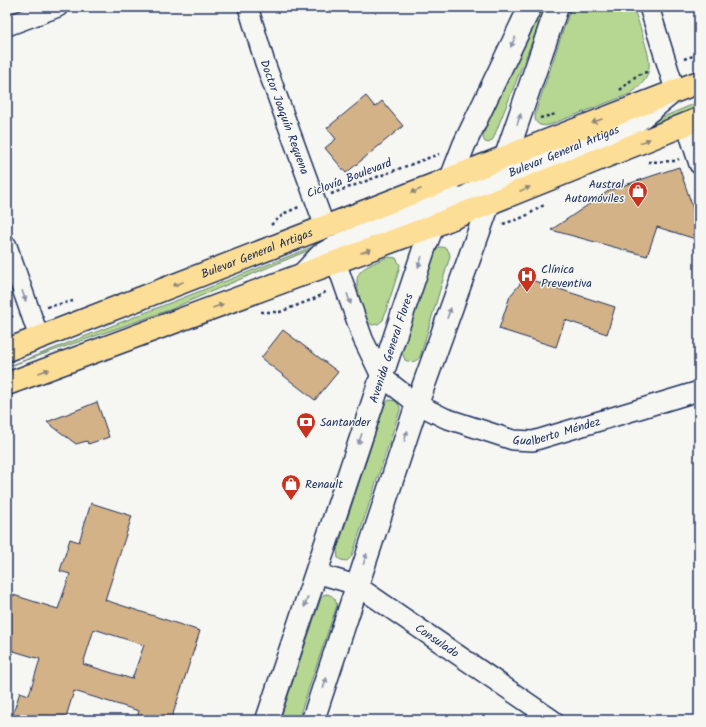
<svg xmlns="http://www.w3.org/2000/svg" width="706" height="727" font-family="Kalam,sans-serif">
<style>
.green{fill:#b5d791;stroke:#688378}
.building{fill:#d4b287;stroke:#1b2f5e;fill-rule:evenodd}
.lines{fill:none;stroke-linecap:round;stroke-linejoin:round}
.minor-casing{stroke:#1b2f5e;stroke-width:22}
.secondary-casing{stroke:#1b2f5e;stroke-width:25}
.primary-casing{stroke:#1b2f5e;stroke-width:25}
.path{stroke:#1b2f5e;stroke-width:2.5;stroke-dasharray:3 3;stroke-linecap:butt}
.minor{stroke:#f6f6f2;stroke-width:19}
.secondary{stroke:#f6f6f2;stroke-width:22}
.primary{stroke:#fdde96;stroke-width:22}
.oneway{fill:#8892a8}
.oneway2{fill:#8c867a}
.labels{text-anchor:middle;stroke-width:3;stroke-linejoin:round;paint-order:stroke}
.street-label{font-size:12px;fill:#1b2f5e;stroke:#f6f6f2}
.poi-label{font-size:12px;fill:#1b2f5e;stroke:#f6f6f2;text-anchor:start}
</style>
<rect width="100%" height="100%" fill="#f6f6f2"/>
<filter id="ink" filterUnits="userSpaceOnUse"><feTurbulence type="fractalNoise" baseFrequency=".025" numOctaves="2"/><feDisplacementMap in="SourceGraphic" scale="8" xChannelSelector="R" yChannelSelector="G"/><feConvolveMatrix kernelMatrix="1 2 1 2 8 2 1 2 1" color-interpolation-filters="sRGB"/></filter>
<g filter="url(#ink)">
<path class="green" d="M541,7h5l-53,132 -4,4 -4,-1 -2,-4v-2l6,-16z
M571,7h62c4,11 8,22 11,33 8,25 9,38 -14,54l-81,31c-9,2 -15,-1 -14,-11z
M699,102v4l-179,72 44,-20z
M409,209v1l-114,46 -106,45 -17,8 -165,58z
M440,247c7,0 9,3 10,9l-30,101c-4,5 -9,6 -15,3l-3,-8 33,-102z
M388,257l8,1 4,7 -1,5 -16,50 -5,4 -6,1c-7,-4 -8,-12 -10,-19 -11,-35 -5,-36 26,-49z
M389,400l7,1 4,6v3l-48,146 -5,5 -6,-1 -3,-2 -1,-8 48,-146z
M327,594c7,2 8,4 10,11l-39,115h-18l41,-122 2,-3z"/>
<path class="building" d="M366,96l9,11 7,-6 21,25 -57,47 -21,-25 11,-9 -9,-11z
M679,167l20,59v14l-42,-13 -10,29 -96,-26 59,-40z
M525,278l90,29 -8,27 -42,-14 -9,27 -57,-18 11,-33z
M283,330l55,42 -23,28 -54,-42z
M97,402l12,35 -21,7 -1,-3 -11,3 -29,-22z
M91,503l41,13 -27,84 95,31 -29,89h-35l3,-9 -65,-20 -9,29h-54l9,-28 9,3 11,-36 -33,-10v-45l3,-10 48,15 12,-35 -10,-3 10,-32 9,3zM94,629l50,16 -12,34 -49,-15z"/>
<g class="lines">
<defs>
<g id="minor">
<path id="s1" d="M248,7l17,56 60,164"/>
<path d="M649,7l26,83"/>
<path d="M7,26l51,-19"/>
<path d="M686,124l13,40"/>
<path d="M7,246l32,91"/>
<path id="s2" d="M336,262l27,77 18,37 36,28 28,14 68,22 20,1 166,-50"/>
<path id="s3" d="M316,573l40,12 197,135"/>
</g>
<g id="secondary">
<path id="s4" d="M436,223l27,-24 35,-21 139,-57 31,-25"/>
<path d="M302,275l19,-20 20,-11 78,-31 28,-16"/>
<path id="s5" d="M267,720l157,-471 40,-104 66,-138"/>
<path d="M313,720l104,-316 89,-248 51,-149"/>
</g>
<g id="primary">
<path id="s6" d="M7,350l692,-268"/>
<path d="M7,384l426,-158 266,-107"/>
</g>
</defs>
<use href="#minor" class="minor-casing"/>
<use href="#secondary" class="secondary-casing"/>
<use href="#primary" class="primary-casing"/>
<path class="path" d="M684,59l15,-5
M620,90l16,-14 13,-5
M540,118l16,-4
M648,162l27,-1 4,-2
M331,194l108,-40
M503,224l21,-7 20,-12
M271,225l14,-12 14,-6
M47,307l26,-6
M261,312h19l36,-14 11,-7
M7,320l6,-4"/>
<use href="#minor" class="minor"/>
<use href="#secondary" class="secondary"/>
<use href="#primary" class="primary"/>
</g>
<defs><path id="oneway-solid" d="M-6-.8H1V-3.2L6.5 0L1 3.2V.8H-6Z"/></defs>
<g class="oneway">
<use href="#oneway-solid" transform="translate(513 42) rotate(115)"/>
<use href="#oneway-solid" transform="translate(519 119) rotate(-71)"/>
<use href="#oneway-solid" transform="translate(420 262) rotate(109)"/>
<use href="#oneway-solid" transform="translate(24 296) rotate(71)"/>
<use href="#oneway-solid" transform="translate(349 299) rotate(71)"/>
<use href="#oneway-solid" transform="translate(449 313) rotate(-70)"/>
<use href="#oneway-solid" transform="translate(406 436) rotate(-72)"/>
<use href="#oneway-solid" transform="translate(360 439) rotate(109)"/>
<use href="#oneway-solid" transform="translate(365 559) rotate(-72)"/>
<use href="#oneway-solid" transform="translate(306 602) rotate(108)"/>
<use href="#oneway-solid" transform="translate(325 683) rotate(-72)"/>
</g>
<g class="oneway2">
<use href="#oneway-solid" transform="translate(597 121) rotate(159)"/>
<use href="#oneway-solid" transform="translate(645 141) rotate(-22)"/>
<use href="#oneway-solid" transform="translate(525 189) rotate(-22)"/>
<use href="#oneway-solid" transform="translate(416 191) rotate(158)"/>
<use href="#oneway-solid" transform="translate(366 251) rotate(-20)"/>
<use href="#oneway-solid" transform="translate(178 284) rotate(159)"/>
<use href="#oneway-solid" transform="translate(218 306) rotate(-20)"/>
<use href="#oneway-solid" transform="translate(44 371) rotate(-20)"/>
</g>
</g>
<defs>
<symbol id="shop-pin" viewBox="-11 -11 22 30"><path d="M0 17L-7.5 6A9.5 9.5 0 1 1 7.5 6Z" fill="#c8321e" stroke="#f6f6f2"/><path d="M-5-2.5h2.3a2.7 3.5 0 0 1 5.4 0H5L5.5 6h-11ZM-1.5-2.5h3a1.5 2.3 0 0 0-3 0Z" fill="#fff"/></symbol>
<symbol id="hospital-pin" viewBox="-11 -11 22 30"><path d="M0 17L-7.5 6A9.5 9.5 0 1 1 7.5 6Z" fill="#c8321e" stroke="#f6f6f2"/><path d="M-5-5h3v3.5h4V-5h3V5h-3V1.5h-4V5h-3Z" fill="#fff"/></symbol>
<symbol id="bank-pin" viewBox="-11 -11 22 30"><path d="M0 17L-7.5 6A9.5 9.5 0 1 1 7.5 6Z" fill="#c8321e" stroke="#f6f6f2"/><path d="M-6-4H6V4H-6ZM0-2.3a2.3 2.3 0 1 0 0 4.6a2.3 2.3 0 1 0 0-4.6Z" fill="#fff"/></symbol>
</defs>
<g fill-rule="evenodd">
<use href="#shop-pin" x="627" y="180" width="22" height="30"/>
<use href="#hospital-pin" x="516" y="265" width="22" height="30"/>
<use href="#bank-pin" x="295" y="411" width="22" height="30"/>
<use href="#shop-pin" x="280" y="473" width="22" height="30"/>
</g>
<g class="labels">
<g class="street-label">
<text dy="4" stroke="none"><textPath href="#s1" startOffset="116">Doctor Joaquín Requena</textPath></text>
<text dy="4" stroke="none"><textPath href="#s4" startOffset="148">Bulevar General Artigas</textPath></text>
<text transform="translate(349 178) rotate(-21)" y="4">Ciclovía Boulevard</text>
<text dy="4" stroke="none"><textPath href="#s6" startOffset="268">Bulevar General Artigas</textPath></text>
<text dy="4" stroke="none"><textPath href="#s5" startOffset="392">Avenida General Flores</textPath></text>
<text dy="4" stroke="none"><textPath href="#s2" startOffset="316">Gualberto Méndez</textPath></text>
<text dy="4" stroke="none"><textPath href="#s3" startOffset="140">Consulado</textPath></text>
</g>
<g class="poi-label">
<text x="624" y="188" text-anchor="end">Austral<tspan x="624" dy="14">Automóviles</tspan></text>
<text x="541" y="273">Clínica<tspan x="541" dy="14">Preventiva</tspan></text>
<text x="320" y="426">Santander</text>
<text x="305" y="488">Renault</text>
</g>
</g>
<rect width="706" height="727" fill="none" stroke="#f6f6f2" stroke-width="24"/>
<rect x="12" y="12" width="682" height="703" fill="none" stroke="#1b2f5e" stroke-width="1.5" filter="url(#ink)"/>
</svg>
